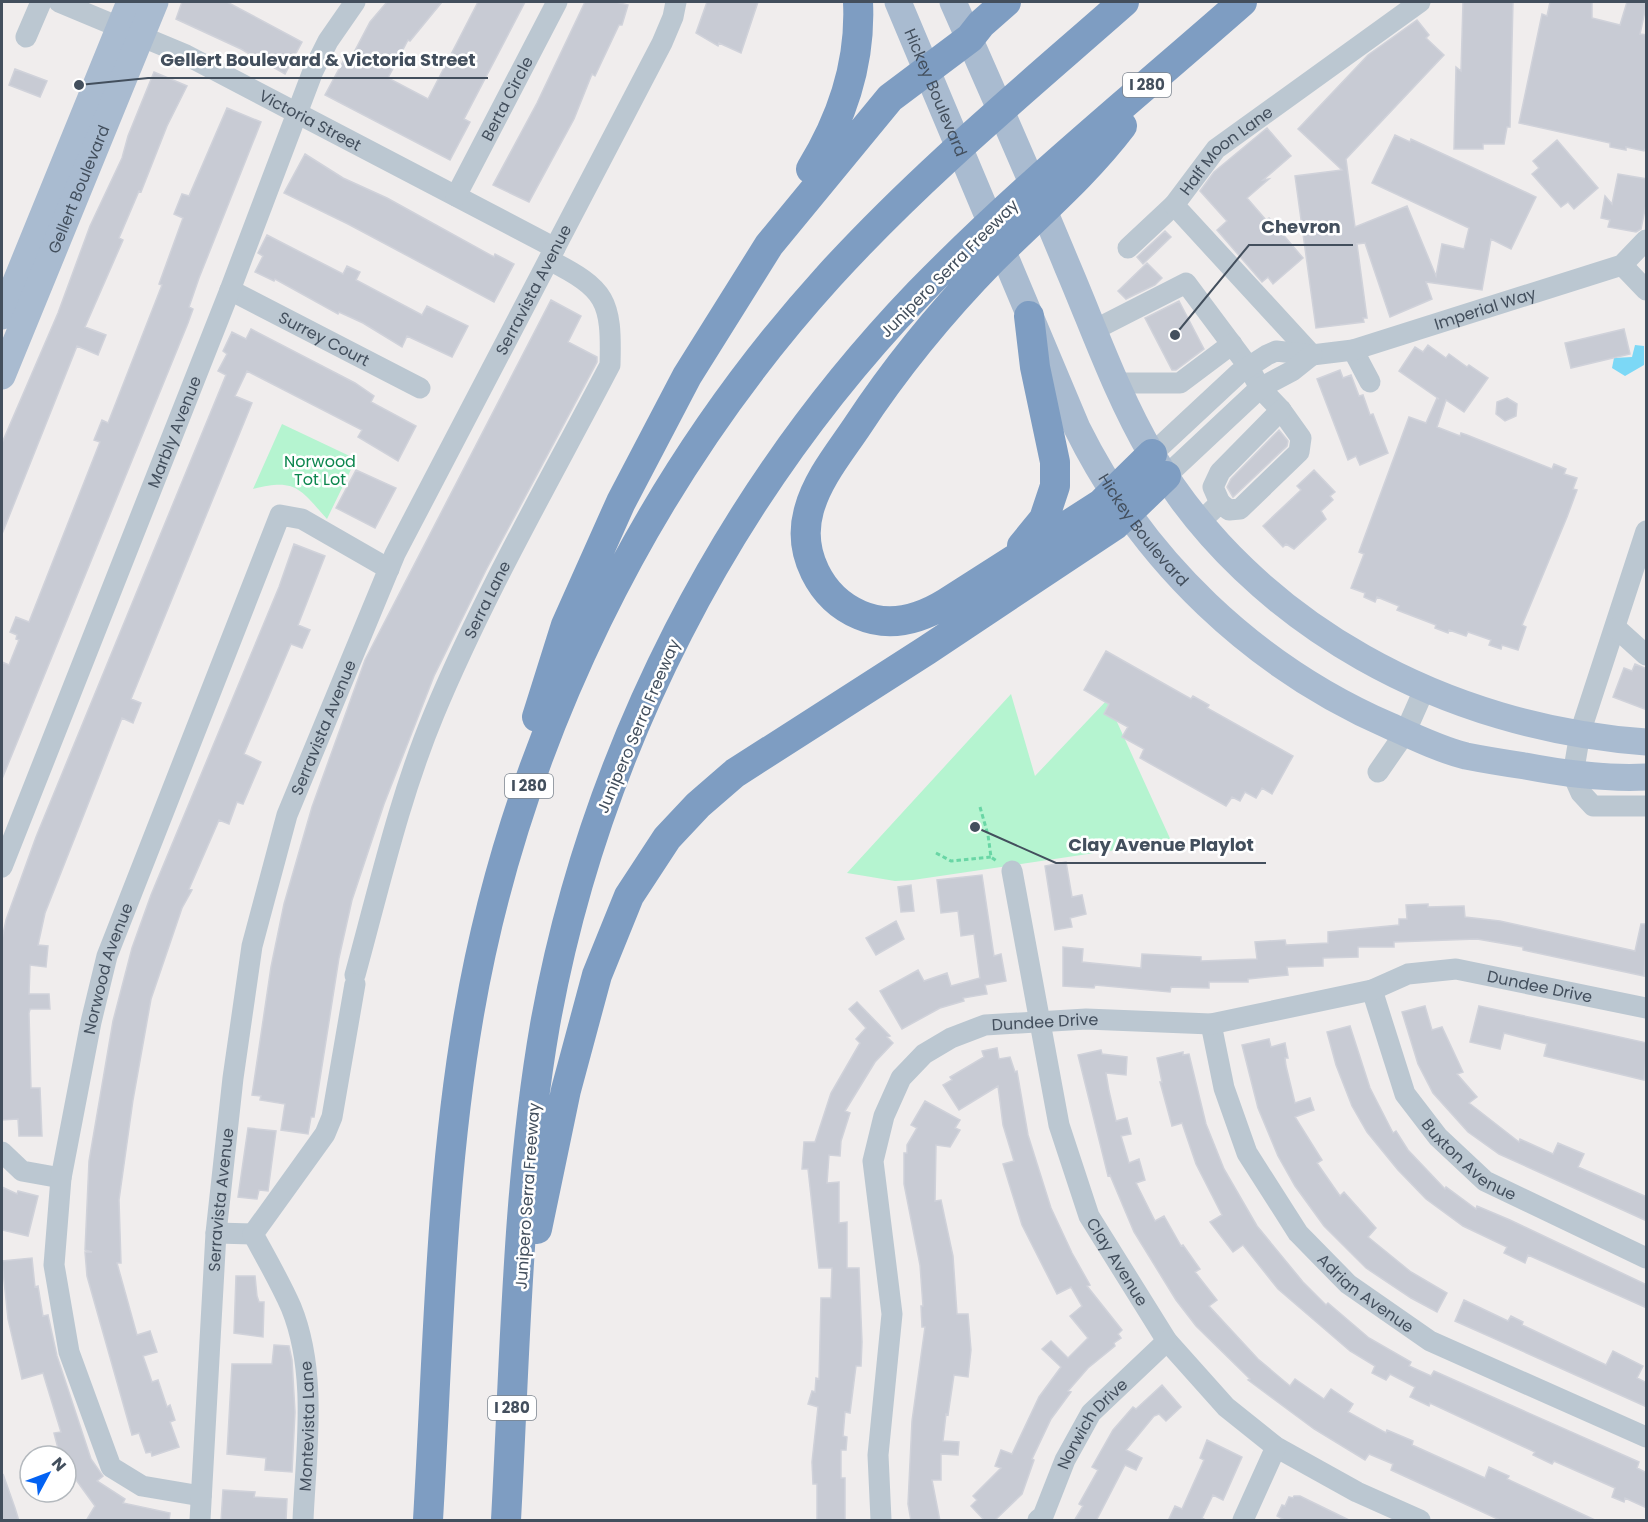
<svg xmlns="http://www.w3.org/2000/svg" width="1648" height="1522" font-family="Poppins,sans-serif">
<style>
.green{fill:#b5f4d0}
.water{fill:#7cd8f6}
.building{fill:#c8cbd4;stroke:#d0d2da;stroke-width:1.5}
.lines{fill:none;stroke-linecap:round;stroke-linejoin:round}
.path{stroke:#69d6a5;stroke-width:3;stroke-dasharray:4.5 3;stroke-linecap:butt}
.minor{stroke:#bbc7d1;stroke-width:21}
.major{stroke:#a9bbd0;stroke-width:27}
.highway{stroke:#7e9dc2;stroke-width:30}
.labels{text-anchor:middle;stroke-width:5;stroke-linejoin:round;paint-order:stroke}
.shield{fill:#fff;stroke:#7b848e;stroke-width:1.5}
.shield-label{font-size:15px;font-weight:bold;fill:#434f5d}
.street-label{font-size:16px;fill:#434f5d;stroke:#fff}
.park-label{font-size:16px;fill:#0c864e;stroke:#fff}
.leader{fill:none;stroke:#434f5d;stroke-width:2}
.callout-dot{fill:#434f5d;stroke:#fff;stroke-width:2}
.callout-label{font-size:18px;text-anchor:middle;font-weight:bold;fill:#434f5d;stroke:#fff;stroke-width:5;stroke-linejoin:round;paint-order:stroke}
</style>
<rect width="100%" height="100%" fill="#f0eded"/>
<path class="green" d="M282,424l74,35 -29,60c-27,-30 -31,-41 -74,-30z
M1011,694l24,82 72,-76 66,145 -65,6 -195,29 -18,1 -48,-8z"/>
<path class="water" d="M1635,345l9,1v19l-19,11 -13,-8 2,-10 18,-1z"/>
<path class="building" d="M182,2h45l75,40 -17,32 -44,-25 -65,-30z
M387,2h55l-32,39 -2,-1 -20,38 40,21 50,-97h47l-61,117 6,3 -20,38 -125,-65 21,-39 5,2 19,-36z
M585,2h31l12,3 -6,20h-3l-24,51 -3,-2 -18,45 -45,83 -36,-17 44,-82z
M707,2h51l-17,51 -22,-10 -1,3 -22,-13z
M1463,2h50l-3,125h-3l-3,17h-21v5h-29l2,-82 5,4z
M1550,2h42v16l28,7 7,-23h20l-7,32 7,1v111l-3,5 -18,-4v3l-16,-3v-4l-91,-20 23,-109 5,2z
M1417,20l12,15 -3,3 18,17 -98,104 9,68 52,-21 29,70 6,-32 22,5 5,-21 -97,-45 23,-48 15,7 1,-3 125,58 -25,52 -20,-10 -9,51 -56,-8 6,17 -42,18 -25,-74 -8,1 10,74h-4l1,4 -48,6 -21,-152 47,-6 -44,-41 70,-74z
M15,69l32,12 -7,16 -31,-12z
M154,72l33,14 -20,40 -26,66 -2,-1 -20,47 4,2 -38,87 21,8 -8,20 -21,-9 -75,188v-91l56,-130 32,-87 32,-68 6,-22z
M227,108l34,14 -62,156 -10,29 4,2 -5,14 -186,456v-117l7,3 10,-25 -3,-1 1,-4 -7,-3 6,-15 13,5 71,-180 -6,-2 8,-20 6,3 54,-138 -3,-1 24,-66 -9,-4 8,-20 7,2z
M1267,128l24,28 -28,24 6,-1 -22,19 19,22 3,-2 34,40 -30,26 -5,-7 -6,5 -45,-52 10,-9 -27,-30 14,-19z
M1557,140l41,48 -24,21 -6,-7 -7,5 -29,-33 7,-6 -6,-7z
M305,154l38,24 44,20 107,59 1,-3 19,10 -20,38 -146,-78 -64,-31z
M1618,174l29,5v21l-6,29 -5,3 -28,-5 2,-7 -9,-2 4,-22 7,8z
M1165,231l6,6 -28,27 -6,-7z
M267,235l76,39 4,-8 13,6 -4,8 66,35 5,-9 41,20 -16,31 -45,-21 -5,11 -39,-24 -24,-11 -1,2 -63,-35 -1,2 -19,-9 8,-16 -5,-3z
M1147,263l15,15 -7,7 -29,14 -8,-8z
M551,300l30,16 -13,26 29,15v5l-111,208 -52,106 -50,128 -32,96 -13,58 -25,159h-3l-3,17 -27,-4 4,-26 -25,-4 1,-4 -9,-1 19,-128 13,-63 28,-97 53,-147z
M1179,301l25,48 -28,21h-4l-27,-52z
M251,329l104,54 19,13 -3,6 45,24 -18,35 -40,-24 4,-7 -115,-59 -12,25 17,7 -121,296 10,4 -8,20 -11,-5 -77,195 -7,32 10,1 -2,21 -16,-2 -1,29h20l1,15h-20l-1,4 2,75h9l2,48h-23l-1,-17 -16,1v-181l4,-19 30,-83 190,-462 -8,-4 9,-17 -4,-3 9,-19 14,7z
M1624,329l6,25 -59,14 -6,-25z
M1428,345l18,13 3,-4 18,13 2,-2 19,13 -24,34 -18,-12 -9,27 23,9 1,-3 6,2 85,34 2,-5 12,5 -2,5 13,4 -4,11 4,1 -10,27 -45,108 4,2 -8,23 -16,-5 -1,4 -12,-4 2,-5 -23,-8 -2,4 -17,-6 -1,3 -13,-5 1,-3 -39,-15 2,-4 -22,-9 -2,5 -11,-5 1,-4 -14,-5 13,-34 -5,-2 50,-135 17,6 11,-25 2,1 -40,-28 16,-24 8,5z
M1340,370l3,8 8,-3 8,21 4,-1 7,20 3,-1 15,39 -28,12 -4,-9 -8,4 -31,-81z
M1507,398l10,6 -1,12 -11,5 -9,-7 1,-12z
M1279,430l9,11 -1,5 -54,51 -6,-10 4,-8z
M356,470l40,18 -21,40 -39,-20z
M1314,470l21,22 -5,4 3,4 -12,11 5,8 -32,30 -8,-5 -3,3 -20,-21 38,-36 -4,-4z
M294,544l31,12 -27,69 12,5 -8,18 -11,-4 -47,110 17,8 -18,42 -6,-2 -8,22 -10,-4 -30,69 3,1 -10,18 -31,91 -18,101 -14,100 2,63h-4l20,72 13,-4 7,21 -14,4 9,26 6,-2 9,27 3,-2 5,15 -5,2 9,25 -27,9 -1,-4 -5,1 -7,-20 -7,2 -45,-159 -2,-24h7l-7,-2 4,-89 24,-140 19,-73 19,-53 128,-308z
M1106,651l85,48 2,-3 16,9 -2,3 86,48 -21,38 -10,-6 -6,10 -11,-6 -5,9 -8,-4 -6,9 -86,-48 4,-9 -22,-12 6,-10 -24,-13 5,-10 -25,-14z
M1635,664l12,5v41l-34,-13 11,-29 8,3z
M1066,862l6,35 10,-2 4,19 -16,4 2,9 -17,3 -10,-64z
M982,875l12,81 7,-2 5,27 -21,4 2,9 -24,4 1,3 -24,7 -38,21 -22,-38 38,-21 6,11 23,-8 4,13 29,-8 -6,-44 -13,2 -3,-25 -17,2 -4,-33z
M911,885l3,26 -13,1 -3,-25z
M1428,904v3l36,-1 1,11 35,4 135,30 6,-27h6l-3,52 -121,-26v-3l-46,-8 -83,3v5h-36v10l-35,1v8l-36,1 1,8 -40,4v3h-39v6l-38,-1 -1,5 -75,-7 -1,3 -31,-2v-39l20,2 -1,13 59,6 1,-14 59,3v4l56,-2 -2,-17 30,-2 1,5 42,-2v-11l71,-7v-6h8l-1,-14z
M896,921l8,18 -28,16 -10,-17z
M857,1002l33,34 -3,1 6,6 -18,19 -30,49 5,2 -9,28 -1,15 -11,-1 -2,28 12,-1v41l8,-1v46h12l3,74 -1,24h-5l-6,47 -5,-1 -2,24 4,1 -1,13h-5v28h4v43h-28v-37h-4l-1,-22 6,-55 -10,-3 4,-13 3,1 1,-14 3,1 2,-81h10l1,-30h-13l-11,-99h-6l2,-27h11l16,-49 29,-50 -4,-4 10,-11 -17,-19z
M1425,1006l7,24 10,-3 21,45 -6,2 20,23 -8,6 50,39 1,-3 33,15 5,-11 26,11 -6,13 69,30v24l-148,-67 -31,-22 -35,-39 -15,-29 -16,-52z
M1479,1006l168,37 -3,37 -100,-24 3,-12 -43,-11 -4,16 -30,-7z
M1350,1026l20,62 23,45 3,-2 12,19 37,39 1,-2 30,22 1,-3 33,14 137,65v23l-119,-53 -3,8 -21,-10 3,-6 -44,-21 -37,-27 -28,-29 -31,-38 -15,-26 -16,-41 -9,-33z
M1269,1039l2,8 14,-4 3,15h-3l1,8 9,37 15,-5 4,12 -19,7 27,43 -5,3 23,33 4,-4 32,36 -8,9 43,35 36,21 -10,19 -26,-14 -45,-30 -42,-42 -29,-40 -17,-30 -20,-48 -16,-63z
M997,1048l2,11 11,-2 5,15 2,-1 11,64 23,73 21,45 18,32 -3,1 35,44 -4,4 3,4 -7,5 1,3 -27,22 -20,23 3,1 -20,27 -19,40 2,1 -12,34 -28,27h-9l-14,-15 6,-6 -4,-4 28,-28 -6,-2 6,-16 11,4 27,-57 22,-30 -19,-18 9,-8 17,17 20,-20 -18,-22 12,-10 -11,-19 -14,7 -35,-69 -19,-61 11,-3 -11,-36 -5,-39 -39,24 -16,-25 9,-5 -2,-3 34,-20 -2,-6z
M1101,1050l1,4 25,3 -1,18 -20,-2 3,18 7,30 11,-3 4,16 -10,2 8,27 10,-4 6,21 -9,3 19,38 9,-5 17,30 2,-1 17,24 -5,3 22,28 -8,6 49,53 32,27 5,-7 29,20 7,-10 22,15 -5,8 38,21 1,-3 26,11 -1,4 73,33 4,-11 20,9 -2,3 90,42h-95l-111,-51 2,-6 -24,-10 -4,6 -51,-31 -66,-49 2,-1 -54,-53 -20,-26 -42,-68 -24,-57 -2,1 -30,-121z
M1183,1052v3l6,-1 17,70 18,45 33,57 46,56 23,23 2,-2 41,35 42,24 -2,4 22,10 3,-5 205,91 -2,6 10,5v35l-22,-10 -1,4 -12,-5 3,-9 -61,-27 -2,3 -19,-9 2,-3 -105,-49 -1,3 -19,-9 5,-10 -25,-13 -4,6 -14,-7 3,-7 -25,-15 -72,-62 -35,-44 -10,7 -23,-30 12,-7 -26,-51 -14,-41 -10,3 -12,-44h2l-5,-24z
M925,1101l35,19 -5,8 5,2 -10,17 -14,-2 -1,56 6,-1 12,56 4,58h11l3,36 -3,27 -14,-2 -6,40 -2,-1 -3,27 16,1 -1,13 -17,-1v26h-9l8,41h-29l-3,-17 4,-83 13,-94h-3l-1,-21h2l-3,-41 -16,-81v-31h3v-8l10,-17 -6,-3z
M248,1128l28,3 -8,60 -9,-1 -2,9 -19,-2z
M2,1187l15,7 1,-3 20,5 -10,40 -26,-6z
M32,1258l3,29 3,-1 5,30 5,-1 9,41 34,103 12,17 -6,5 28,18 -2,4 47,10 -1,8h-83l9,-15 -29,-40v-10h-6l-6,-23 7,-1 -18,-59 -21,6 -14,-60 -6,-58z
M236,1276h19l2,20 2,6h5l-1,35 -29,-4z
M1464,1300l44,21 3,-5 12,6 -1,3 84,40 7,-14 30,15 -6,12 10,5v24l-192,-86z
M274,1345l15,1 3,14 3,52 -3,60 -27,-2 1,-12 -39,-4 5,-90h40z
M1162,1385l19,22 -15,14 -7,-7 -5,2 -28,34 16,8 -6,12 -11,-5 -29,56h-22l9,-15 -4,-2 19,-34 -6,-3 21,-37 20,-23 3,2z
M1207,1440l35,17 -19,43 -10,-5 -11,23 5,3h-39l7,-15 7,3 22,-49 -4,-2z
M3,1474l12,34 4,13h-17z
M223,1490l32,2 -1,5 33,2 -1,22h-65z
M1294,1496h6l51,25h-65l-9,-5 5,-11 3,1 4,-9 4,1z"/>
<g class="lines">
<path class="path" d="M980,807l8,28 3,22 7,5
M936,853l15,8 40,-4"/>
<g class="minor">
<path id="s1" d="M59,2l127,53 369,193"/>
<path d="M26,37l15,-35"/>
<path id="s2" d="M456,196l101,-194"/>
<path d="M1128,248l46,-43"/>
<path d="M1622,265l24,25"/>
<path id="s3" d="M230,290l190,98"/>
<path d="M1094,330l92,-47 62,83 12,22 21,22 20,28 -2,14 -59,57 -11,1 -9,-7 -20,19"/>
<path d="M1353,350l17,32"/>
<path id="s4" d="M1312,355l-138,-150 42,-56 204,-147"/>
<path d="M1117,383h63l52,-39"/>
<path id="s5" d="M1152,454l87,-81 28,-18 9,-4 36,4 41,-5 269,-85 24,-25"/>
<path d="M1166,476l94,-88 32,-17 20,-16"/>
<path d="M1220,503l-7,-16 7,-15 61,-62"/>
<path d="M1646,531l-66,202 -7,42 8,18 12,13h53"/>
<path d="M1616,628l30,27"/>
<path d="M1378,772l27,-39 19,-43"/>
<path id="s6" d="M2,867l228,-577 83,-219 15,-30 27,-39"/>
<path id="s7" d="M1012,871l47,254 30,91 78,125 59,66 50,40 81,45 63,28"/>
<path id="s8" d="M355,975c24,-87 44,-177 79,-261 50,-120 116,-234 176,-349 2,-65 -4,-76 -61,-105"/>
<path id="s9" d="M1372,990l33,104 33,43 47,44 161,77"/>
<path id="s10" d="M1211,1024l13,64 23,65 51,80 50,51 82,57 216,96"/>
<path d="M2,1152l20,19 39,7"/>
<path d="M216,1233l37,1"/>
<path id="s11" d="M201,1496l-59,-10 -31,-19 -42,-115 -15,-87 7,-87 30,-156 16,-66 173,-441 22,4 87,50"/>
<path id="s12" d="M200,1520l16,-287 17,-155 19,-132 35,-131 108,-261 267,-511 11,-26 3,-15"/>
<path id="s13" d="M303,1520c3,-69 15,-147 -12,-213 -11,-25 -25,-49 -38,-73l72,-100 7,-17 23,-133"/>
<path id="s14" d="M881,1520l-3,-65 14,-141 -19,-153 11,-45 17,-38 23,-24 27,-16 34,-13 101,-6 125,5 161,-34 36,-16 48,-5 190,39"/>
<path id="s15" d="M1038,1520l5,-4 22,-56 26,-47 76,-72"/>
<path d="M1243,1520l33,-73"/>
</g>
<g class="major">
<path id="s16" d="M898,2l179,426c66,133 177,239 313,298 24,11 51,24 76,30 20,4 39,7 59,10 41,8 79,13 121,11"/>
<path d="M953,2c39,88 78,176 115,266 26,61 49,127 83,185 103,174 297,275 495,289"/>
<path d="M2,316l128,-314"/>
<path id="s17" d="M2,376l153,-374"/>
</g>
<path class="highway" d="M1122,126c-38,50 -85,89 -129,133 -51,52 -97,108 -137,169 -17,25 -39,52 -47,82 -12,42 11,88 51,105 30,13 60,4 86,-12l155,-99 51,-50
M811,169c32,-52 50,-106 47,-167
M1022,546l22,-27 11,-33v-24l-20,-95 -6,-51
M537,717l29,-92 55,-123 66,-126 82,-131 121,-147 80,-60 11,-14 25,-22
M537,1229l29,-139 31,-115 32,-79 38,-58 31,-33 37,-32 192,-123 188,-125 51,-49
M428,1520c10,-168 12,-339 41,-506 47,-272 175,-534 360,-738 91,-100 195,-186 295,-274
M506,1520c9,-163 11,-334 39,-495 49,-273 182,-532 374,-732 101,-104 215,-196 323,-291"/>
</g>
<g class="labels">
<g class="shield">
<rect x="1123" y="73" width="48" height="24" rx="4.5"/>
<rect x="505" y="774" width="48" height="24" rx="4.5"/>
<rect x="488" y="1396" width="48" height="24" rx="4.5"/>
</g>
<g class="shield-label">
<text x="1147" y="90">I 280</text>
<text x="529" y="791">I 280</text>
<text x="512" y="1413">I 280</text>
</g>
<g class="street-label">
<text dy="6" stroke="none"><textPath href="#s16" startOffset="98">Hickey Boulevard</textPath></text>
<text dy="6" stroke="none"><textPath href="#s2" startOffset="110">Berta Circle</textPath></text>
<text dy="6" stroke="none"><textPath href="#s1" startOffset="278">Victoria Street</textPath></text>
<text dy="6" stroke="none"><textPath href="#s4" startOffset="280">Half Moon Lane</textPath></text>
<text dy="6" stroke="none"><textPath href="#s17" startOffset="202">Gellert Boulevard</textPath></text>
<text transform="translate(949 268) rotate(-45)" y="6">Junipero Serra Freeway</text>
<text dy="6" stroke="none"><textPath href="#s12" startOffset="1293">Serravista Avenue</textPath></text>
<text dy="6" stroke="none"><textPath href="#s5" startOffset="378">Imperial Way</textPath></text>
<text dy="6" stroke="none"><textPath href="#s3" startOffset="106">Surrey Court</textPath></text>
<text dy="6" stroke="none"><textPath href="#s6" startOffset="468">Marbly Avenue</textPath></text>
<text dy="6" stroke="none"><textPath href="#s16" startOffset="584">Hickey Boulevard</textPath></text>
<text dy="6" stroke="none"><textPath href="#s8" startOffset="399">Serra Lane</textPath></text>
<text transform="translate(638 726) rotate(-67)" y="6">Junipero Serra Freeway</text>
<text dy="6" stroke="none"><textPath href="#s12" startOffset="807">Serravista Avenue</textPath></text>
<text dy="6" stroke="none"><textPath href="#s11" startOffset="609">Norwood Avenue</textPath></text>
<text dy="6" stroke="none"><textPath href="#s14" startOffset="1114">Dundee Drive</textPath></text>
<text dy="6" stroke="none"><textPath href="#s14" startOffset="610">Dundee Drive</textPath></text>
<text dy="6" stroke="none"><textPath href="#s9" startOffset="202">Buxton Avenue</textPath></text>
<text transform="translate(527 1196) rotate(-86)" y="6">Junipero Serra Freeway</text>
<text dy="6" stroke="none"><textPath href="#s12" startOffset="321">Serravista Avenue</textPath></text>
<text dy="6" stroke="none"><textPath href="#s7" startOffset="408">Clay Avenue</textPath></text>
<text dy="6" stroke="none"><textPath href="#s10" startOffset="320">Adrian Avenue</textPath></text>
<text dy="6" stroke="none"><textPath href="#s15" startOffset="112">Norwich Drive</textPath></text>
<text dy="6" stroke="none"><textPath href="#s13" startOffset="94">Montevista Lane</textPath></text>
</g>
<g class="park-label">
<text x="320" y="467">Norwood<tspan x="320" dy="18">Tot Lot</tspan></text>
</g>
</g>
<path class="leader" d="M79 85L148 78H488M1175 335L1249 245H1353M975 827L1056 863H1266"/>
<g class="callout-dot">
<circle cx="79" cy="85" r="6"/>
<circle cx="1175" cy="335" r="6"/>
<circle cx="975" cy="827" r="6"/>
</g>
<g class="callout-label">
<text x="318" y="66">Gellert Boulevard &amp; Victoria Street</text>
<text x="1301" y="233">Chevron</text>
<text x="1161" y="851">Clay Avenue Playlot</text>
</g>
<rect width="1648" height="1522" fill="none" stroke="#434f5d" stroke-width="6"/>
<g transform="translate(48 1474) rotate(49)"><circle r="28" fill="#ffffff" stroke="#b4b9be" stroke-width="1.5"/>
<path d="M0-4.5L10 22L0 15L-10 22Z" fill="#0362f3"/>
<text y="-9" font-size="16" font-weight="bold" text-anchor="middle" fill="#434f5d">N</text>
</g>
</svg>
